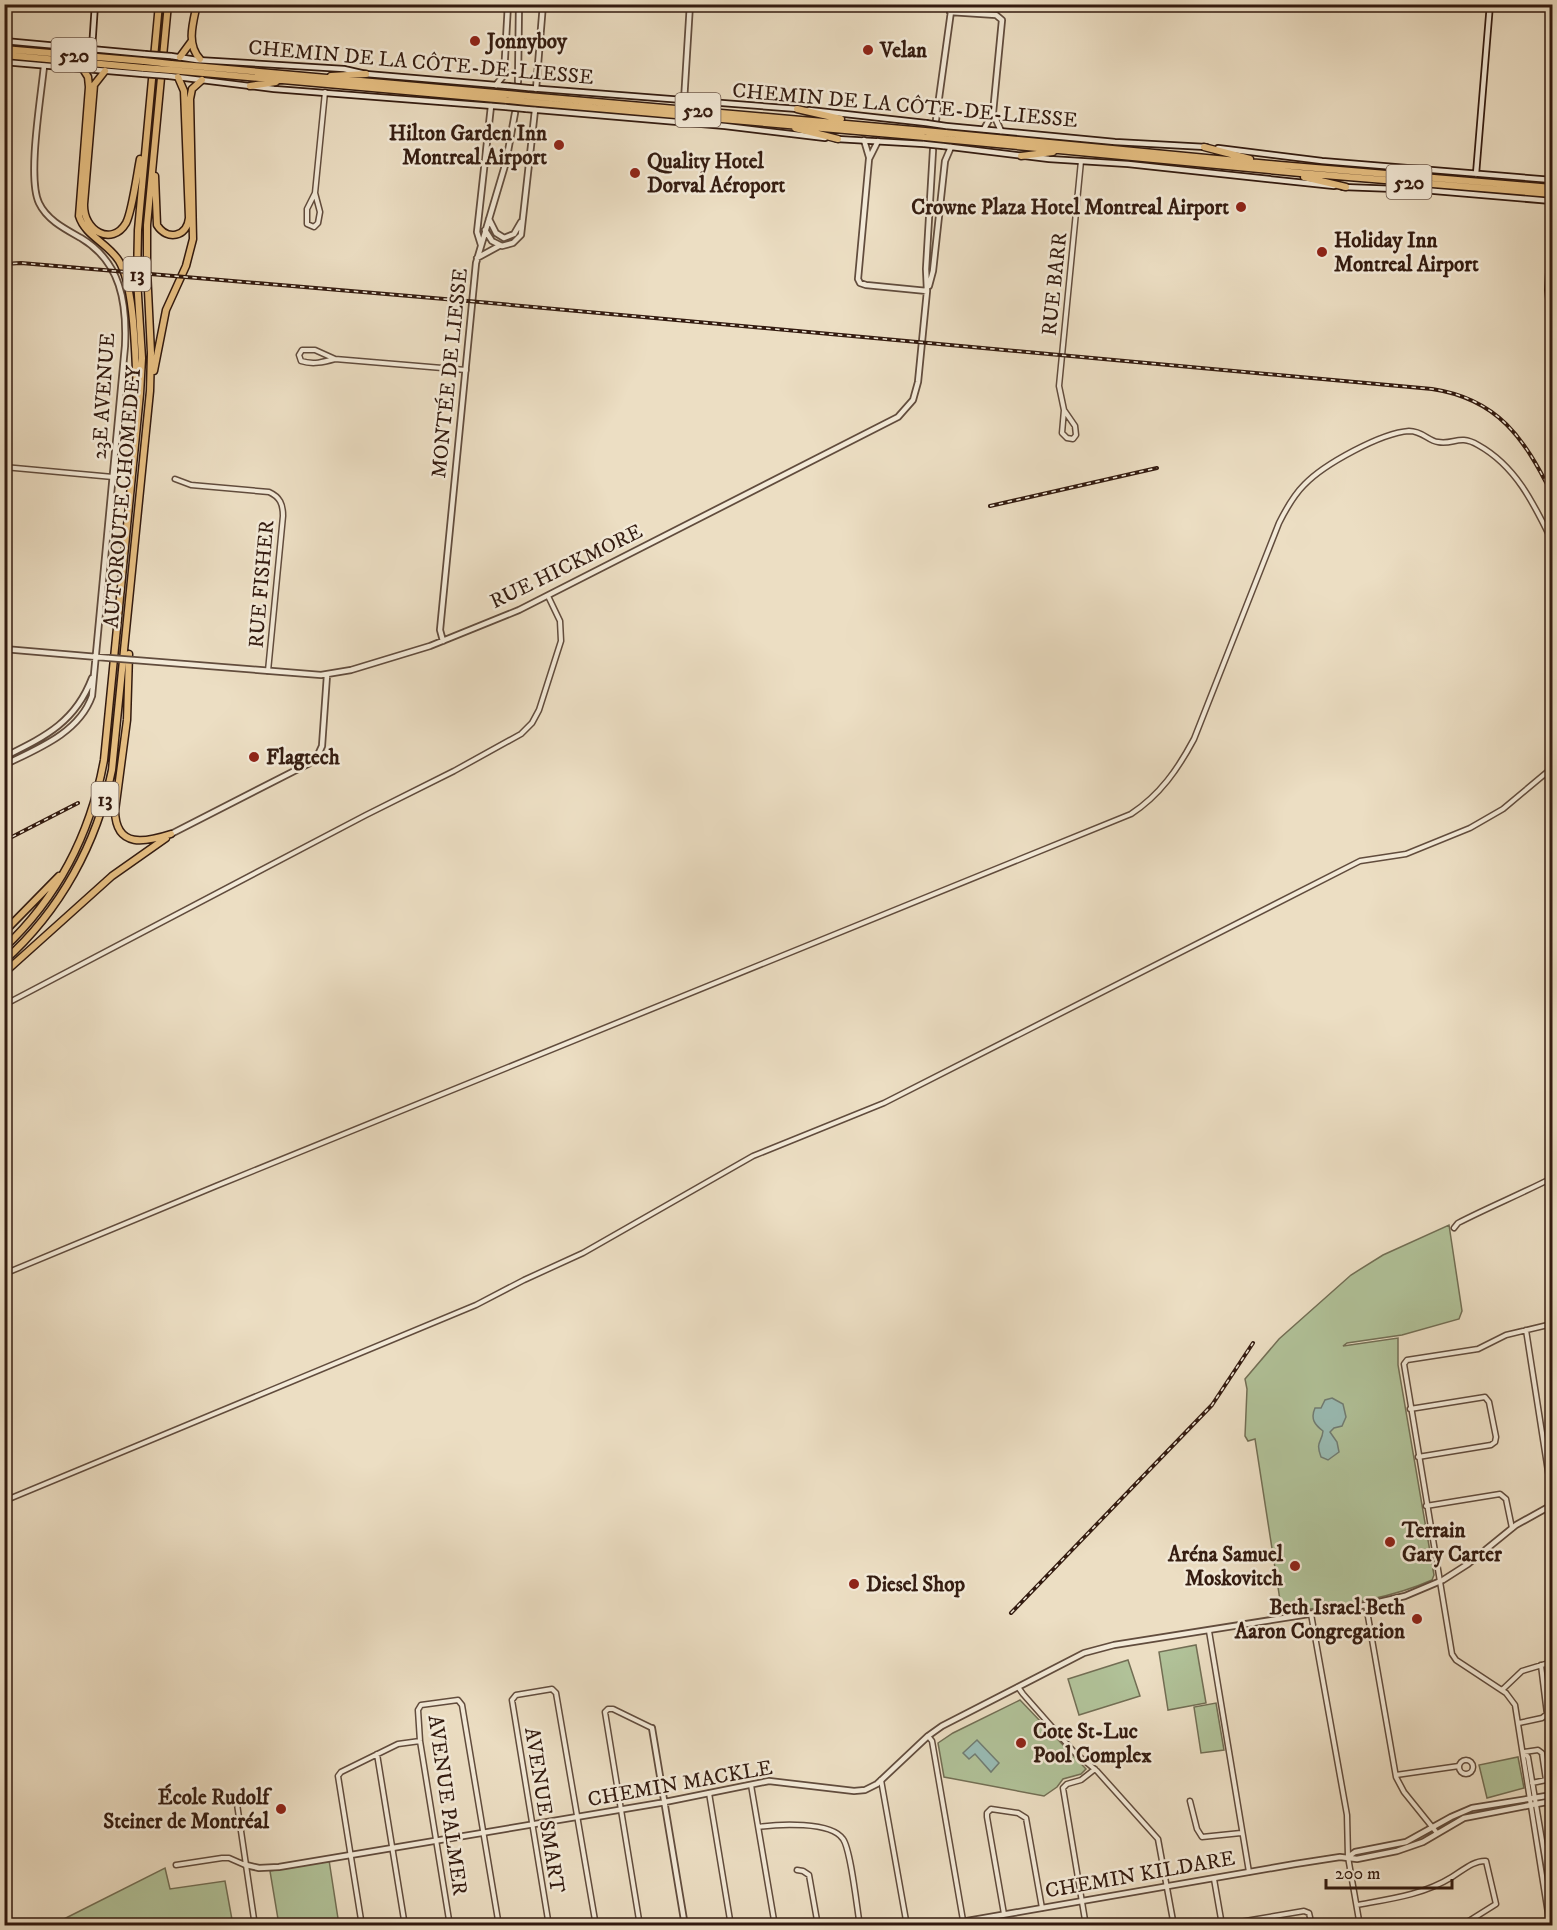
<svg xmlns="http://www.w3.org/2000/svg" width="1557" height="1930" font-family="'IM FELL DW Pica',serif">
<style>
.green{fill:#b1c299;stroke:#726e54;stroke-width:1.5}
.water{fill:#99bcb5;stroke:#707c73;stroke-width:1.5}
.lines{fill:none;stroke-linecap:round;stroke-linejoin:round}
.minor-casing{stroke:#614c3d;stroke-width:7}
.tertiary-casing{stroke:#614c3d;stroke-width:8}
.secondary-casing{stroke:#331b10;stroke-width:8}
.motorway-casing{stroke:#331b10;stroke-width:9}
.minor{stroke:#f3ead8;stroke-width:4}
.tertiary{stroke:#f3ead8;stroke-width:4.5}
.secondary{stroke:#f3ead8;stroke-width:4.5}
.motorway{stroke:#e6bf82;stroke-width:6}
.rail-casing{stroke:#331b10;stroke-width:4}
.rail{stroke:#f3ead8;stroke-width:1.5;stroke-dasharray:4.5;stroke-linecap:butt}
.tertiary-bridge-casing{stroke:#614c3d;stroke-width:8;stroke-linecap:butt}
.secondary-bridge-casing{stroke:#331b10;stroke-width:8;stroke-linecap:butt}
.motorway-bridge-casing{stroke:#331b10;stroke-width:9;stroke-linecap:butt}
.tertiary-bridge{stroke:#f3ead8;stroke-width:4.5}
.secondary-bridge{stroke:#f3ead8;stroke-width:4.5}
.motorway-bridge{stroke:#e6bf82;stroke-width:6}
.poi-dot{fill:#8f2418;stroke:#f3ead8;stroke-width:2}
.labels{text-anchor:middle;stroke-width:5;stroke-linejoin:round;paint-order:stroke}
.shield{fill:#f3ead8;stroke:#6d594c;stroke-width:1.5}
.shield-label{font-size:20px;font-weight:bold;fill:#331b10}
.poi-label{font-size:21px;font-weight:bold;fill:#331b10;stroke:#f3ead8;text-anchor:start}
.street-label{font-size:21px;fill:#331b10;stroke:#f3ead8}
</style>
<rect width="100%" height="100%" fill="#ecdec3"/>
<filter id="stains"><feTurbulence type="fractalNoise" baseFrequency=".00333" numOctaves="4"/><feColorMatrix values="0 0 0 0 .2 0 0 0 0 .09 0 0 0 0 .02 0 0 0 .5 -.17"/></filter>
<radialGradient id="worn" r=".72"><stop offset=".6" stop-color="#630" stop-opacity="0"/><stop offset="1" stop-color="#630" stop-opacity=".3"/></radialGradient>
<path class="green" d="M1449,1225l13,86 -3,8 -57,16 -55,8 -4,3 55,-8v27l36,210 -2,5c-47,21 -99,26 -150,33l-27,-174 -7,2 -3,-5 2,-47 -2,-10 34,-40 72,-64 32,-20z
M1196,1645l10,58 -38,7 -9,-58z
M1128,1660l12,36 -61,19 -11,-36z
M1020,1700l66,69 -5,5 -18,5 -6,8 -13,9 -100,-19 -6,-34 15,-10z
M1216,1703l8,47 -23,3 -7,-46z
M1518,1757l6,31 -37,10 -8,-33z
M329,1860l10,65h-60l-9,-54z
M165,1868l5,21 55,-8 8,44h-181z"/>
<path class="water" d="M1332,1398l11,6 3,13 -4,9 -8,2 -4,4 7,10 2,10 -11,8 -7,-3c-6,-16 1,-14 2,-26 -8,-6 -13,-12 -8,-23h6l4,-8z
M977,1740l22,23 -8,9 -16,-18 -6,5 -6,-6z"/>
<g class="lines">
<defs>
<path id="minor" d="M315,193l5,19 -2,11 -4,4 -7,-3v-15l8,-16 10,-101
M335,359c-11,3 -22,6 -34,2l-2,-6 3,-5h13l20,9 131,11
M1064,410l11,16 1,9 -3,4 -6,-1 -5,-5 2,-23 -5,-24 22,-225
M4,467l109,10
M175,479l16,6 78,7c11,5 14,12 14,24l-15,155
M4,1005l362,-190 88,-44 67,-37 11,-11 7,-13 22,-69 -1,-20 -12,-25
M1454,1228l4,-5c31,-16 63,-29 94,-45
M4,1274l212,-88 915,-372c29,-19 47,-45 63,-75l85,-216c7,-14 14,-27 25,-38 20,-21 77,-52 105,-54 14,0 19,10 29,11 16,3 21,-8 40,3 38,21 56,59 74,96
M1526,1330l26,167
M1410,1409l75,-12 4,5 7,35 -1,5 -4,3 -73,12
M4,1501l472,-196 48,-25 59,-27 170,-97 131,-53 476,-242 46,-7 64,-26 33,-19 49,-41
M1426,1506l74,-12 6,5 6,29
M1366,1605l30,172 8,15 33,41
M1311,1614l36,201 1,42 12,69
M1209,1631l40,241
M1018,1687l5,7 52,59 22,18 61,68 16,87
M1502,1690l20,-19 30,-9
M1519,1723l23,-5 5,-4 -6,-49
M928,1736l4,5 32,185
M1524,1752l4,5 24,143
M1524,1752l14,-2 4,3 4,27 -14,3
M377,1754l28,172
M1459 1767a7 7 0 1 1 14 0a7 7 0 1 1-14 0Z
M1396,1775l63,-9
M881,1780l26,146
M751,1785l24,141
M709,1793l22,133
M1190,1801l7,28 5,8 39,-4
M237,1804l18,122
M759,1827c19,-3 72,-6 84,12 8,11 14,70 17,87
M176,1865l46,-7h7l16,7
M797,1870l6,1 6,4 9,51
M1214,1879l8,46
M1357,1905c33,-6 66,-10 95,-28 10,-6 22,-17 34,-16l10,43 -35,22
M1004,1914l-17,-97v-4l4,-4 27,4 8,5 16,90
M1265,1919l1,7
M1222,1925l82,-14 5,2 3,13
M362,1926l-24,-150 3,-4 57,-28 22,-3
M450,1926l-30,-185 -2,-31 3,-5 37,-5 4,5 37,221
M549,1926l-37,-226 4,-5 36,-6 4,4 40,233
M640,1926l-35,-214 3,-3h5l39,19
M1086,1926l-23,-138 4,-4 14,-4 14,-11
M1550,1926l-35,-221 -9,-12 -50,-33 -4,-6 -48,-290 3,-4 71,-11 28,-14 46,-11"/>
<path id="tertiary" d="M950,12l46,3 6,5 -9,93 -9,16
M518,82l1,-78
M496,85l8,-10 4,-71
M536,89l7,-85
M684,101l6,-97
M993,113l8,18
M936,120l16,-116
M864,140l5,17
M878,141l-9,18 -11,120 2,4 6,2 61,6
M489,219l7,14 8,5 10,-4 7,-12
M485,230l7,11 10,5 11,-3 8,-8 14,-125
M481,245l-4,-13 14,-126
M477,258l22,-12
M929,286l4,-15 12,-110 6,-14
M443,641l-3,-11 36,-367 30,-101 9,-49
M4,649l105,9
M134,660l187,15 30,-5 79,-24 89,-36 379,-193 15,-17 5,-18 9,-91 -1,-22 7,-119
M4,757c40,-20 71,-34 88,-79
M4,765c33,-16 75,-32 88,-69l33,-350c2,-43 -4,-84 -44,-108 -16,-9 -34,-18 -42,-35 -12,-25 2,-106 5,-137
M171,834l137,-70 9,-7 5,-11 5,-71
M652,1728l33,198
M1348,1857l7,-5 51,-10 45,-25 21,-9 80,-13
M246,1865l13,3 20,-1 381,-64 109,-22 85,10 11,-1 12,-6 51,-48 14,-10 142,-73 30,-8 252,-40 39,-9 38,-16 25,-16 48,-39 36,-20
M938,1926l357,-62 45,-7 17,2 40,-8 26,-9 41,-24 88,-17"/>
<path id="secondary" d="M4,41l141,13
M92,49l3,-45
M171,56l26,4 147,9 22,5 142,12
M4,62l139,12
M169,76l105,13 232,18
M528,88l270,21
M526,109l199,17 100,12
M809,110l117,13
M946,126l169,16 91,5
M837,139l87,5
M943,146l106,13 79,5 206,22
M1218,148l104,13 230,19
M1476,174l14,-170
M1343,187l80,3 129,11
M1552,219l-4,71 4,36"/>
<path id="motorway" d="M197,4c-4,19 -11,40 3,55
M4,49l140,12
M4,55l140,13
M180,57l11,-15
M171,64l336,30
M83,69l5,8 1,10 -10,129c6,20 29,27 40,45 16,27 16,96 18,129
M170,70l337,30
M105,71l-11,14 -10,119c-1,27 28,43 42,19 6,-11 11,-49 14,-64
M331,76l35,-2
M250,86l26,-4
M528,96l397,35
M527,102l398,35
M797,109l44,10
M795,128l43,11
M945,133l335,32 272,23
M944,139l356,34 252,21
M1204,147l46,12
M1021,156l32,-4
M155,176l2,49c10,16 30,12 32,-7l-5,-127 -6,-14
M1304,177l42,10
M154,371l12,-61 20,-44 7,-27 -3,-140 2,-10 10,-9
M129,654l-2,66 -12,91c1,38 31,31 56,23
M4,932l55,-56
M4,948c54,-51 87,-116 100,-188l36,-366 2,-36 -5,-79 1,-49 21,-226
M4,961c57,-51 93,-118 108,-191l38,-379 1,-38 -4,-83v-45l21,-221
M4,973l108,-97 54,-38"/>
</defs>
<use href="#minor" class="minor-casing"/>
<use href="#tertiary" class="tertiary-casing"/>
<use href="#secondary" class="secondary-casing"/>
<use href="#motorway" class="motorway-casing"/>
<use href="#minor" class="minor"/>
<use href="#tertiary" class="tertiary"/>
<use href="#secondary" class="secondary"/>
<use href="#motorway" class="motorway"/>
<defs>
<path id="rail" d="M4,264l17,-1 447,38 964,88c66,10 92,49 120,105
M990,506l167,-38
M4,841l74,-38
M1011,1613l201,-208 41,-62"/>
</defs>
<use href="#rail" class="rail-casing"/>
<use href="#rail" class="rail"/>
<defs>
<path id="tertiary-bridge" d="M109,658l25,2"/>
<path id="secondary-bridge" d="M145,54l26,2
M143,74l26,2
M508,86l20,2
M506,107l20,2
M926,123l20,3
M924,144l19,2"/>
<path id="motorway-bridge" d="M144,61l27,3
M144,68l26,2
M507,94l21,2
M507,100l20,2
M925,131l20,2
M925,137l19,2"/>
</defs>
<use href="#tertiary-bridge" class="tertiary-bridge-casing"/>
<use href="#secondary-bridge" class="secondary-bridge-casing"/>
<use href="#motorway-bridge" class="motorway-bridge-casing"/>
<use href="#tertiary-bridge" class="tertiary-bridge"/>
<use href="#secondary-bridge" class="secondary-bridge"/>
<use href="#motorway-bridge" class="motorway-bridge"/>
</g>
<g class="poi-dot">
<circle cx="475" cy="41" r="6"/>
<circle cx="868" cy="50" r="6"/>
<circle cx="559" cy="145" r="6"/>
<circle cx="635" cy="173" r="6"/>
<circle cx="1241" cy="207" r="6"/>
<circle cx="1322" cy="252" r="6"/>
<circle cx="254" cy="757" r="6"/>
<circle cx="1390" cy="1542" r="6"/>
<circle cx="1295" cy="1566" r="6"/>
<circle cx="854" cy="1584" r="6"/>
<circle cx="1417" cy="1619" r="6"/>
<circle cx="1021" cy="1743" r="6"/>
<circle cx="281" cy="1809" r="6"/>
</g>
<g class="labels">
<g class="shield">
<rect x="51.5" y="38" width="45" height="34" rx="4.5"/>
<rect x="675.5" y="93" width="45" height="34" rx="4.5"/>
<rect x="1386.5" y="165" width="45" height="34" rx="4.5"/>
<rect x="123.5" y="257" width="27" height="34" rx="4.5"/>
<rect x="91.5" y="782" width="27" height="34" rx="4.5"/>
</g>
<g class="shield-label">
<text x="74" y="62">520</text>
<text x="698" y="117">520</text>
<text x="1409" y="189">520</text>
<text x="137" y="281">13</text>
<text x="105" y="806">13</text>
</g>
<g class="poi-label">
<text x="487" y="48">Jonnyboy</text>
<text x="880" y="57">Velan</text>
<text x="547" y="140" text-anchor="end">Hilton Garden Inn<tspan x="547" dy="24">Montreal Airport</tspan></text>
<text x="647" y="168">Quality Hotel<tspan x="647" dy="24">Dorval Aéroport</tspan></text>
<text x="1229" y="214" text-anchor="end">Crowne Plaza Hotel Montreal Airport</text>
<text x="1334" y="247">Holiday Inn<tspan x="1334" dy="24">Montreal Airport</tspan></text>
<text x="266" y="764">Flagtech</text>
<text x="1402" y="1537">Terrain<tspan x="1402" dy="24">Gary Carter</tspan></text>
<text x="1283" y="1561" text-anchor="end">Aréna Samuel<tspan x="1283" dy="24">Moskovitch</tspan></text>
<text x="866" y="1591">Diesel Shop</text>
<text x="1405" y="1614" text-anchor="end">Beth Israel Beth<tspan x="1405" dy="24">Aaron Congregation</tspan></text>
<text x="1033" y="1738">Cote St-Luc<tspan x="1033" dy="24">Pool Complex</tspan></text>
<text x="269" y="1804" text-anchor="end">École Rudolf<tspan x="269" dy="24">Steiner de Montréal</tspan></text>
</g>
<g class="street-label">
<text transform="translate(421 62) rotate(5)" y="7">CHEMIN DE LA CÔTE-DE-LIESSE</text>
<text transform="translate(905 105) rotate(5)" y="7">CHEMIN DE LA CÔTE-DE-LIESSE</text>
<text transform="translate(1054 284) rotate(-84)" y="7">RUE BARR</text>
<text transform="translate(449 373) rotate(-84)" y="7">MONTÉE DE LIESSE</text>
<text transform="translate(103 396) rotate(-86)" y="7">23E AVENUE</text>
<text transform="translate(122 497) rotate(-85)" y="7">AUTOROUTE CHOMEDEY</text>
<text transform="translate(566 566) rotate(-26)" y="7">RUE HICKMORE</text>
<text transform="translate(261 584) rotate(-85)" y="7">RUE FISHER</text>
<text transform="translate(680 1783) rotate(-10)" y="7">CHEMIN MACKLE</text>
<text transform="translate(448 1805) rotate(82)" y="7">AVENUE PALMER</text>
<text transform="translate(545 1810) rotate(81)" y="7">AVENUE SMART</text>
<text transform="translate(1140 1874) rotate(-10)" y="7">CHEMIN KILDARE</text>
</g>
</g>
<rect width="1557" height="1930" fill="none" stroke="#ecdec3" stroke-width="24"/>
<rect x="6" y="6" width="1545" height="1918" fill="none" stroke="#331b10" stroke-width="3"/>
<rect x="12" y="12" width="1533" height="1906" fill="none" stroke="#331b10" stroke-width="1.5"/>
<path d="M1326 1879v9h126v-9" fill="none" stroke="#331b10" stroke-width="3"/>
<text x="1335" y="1879" font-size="18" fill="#331b10" stroke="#f3ead8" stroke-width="4.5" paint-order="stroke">200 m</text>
<rect width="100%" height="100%" filter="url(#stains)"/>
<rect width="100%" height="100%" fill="url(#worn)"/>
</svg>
